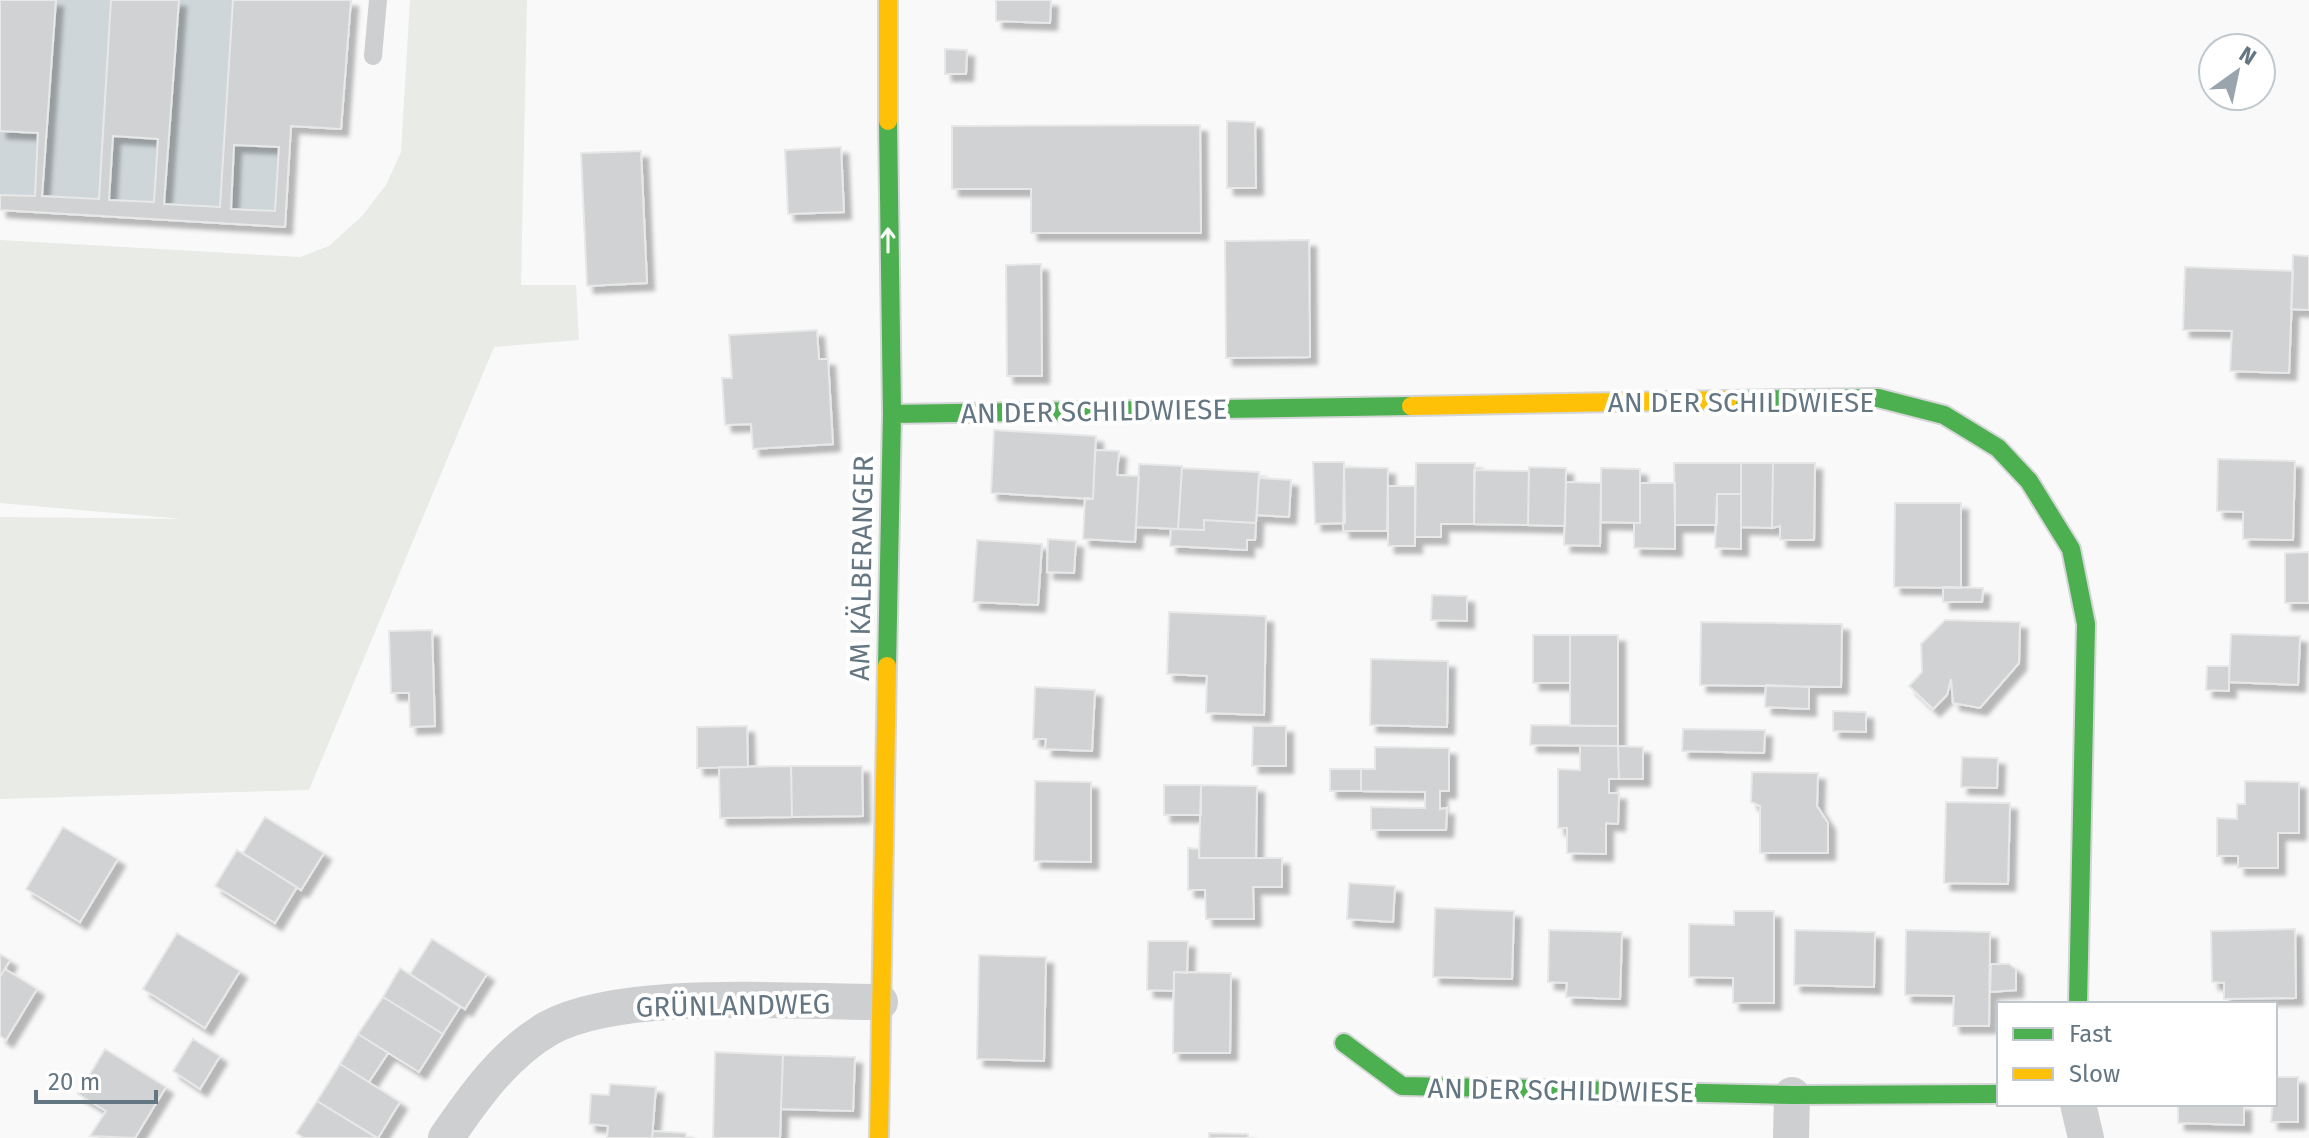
<svg xmlns="http://www.w3.org/2000/svg" width="2309" height="1138" font-family="'Fira Sans',sans-serif">
<style>
.green{fill:#e8ebe6}
.water{fill:#ced6d9}
.building{fill:#d0d2d3;stroke:#e8e8e8;stroke-width:2;fill-rule:evenodd;filter:url(#shadow)}
.lines{fill:none;stroke-linecap:round;stroke-linejoin:round}
.fast-casing{stroke:#d5d6d7;stroke-width:22}
.slow-casing{stroke:#d5d6d7;stroke-width:22}
.lane{stroke:#cecfd0;stroke-width:18}
.street{stroke:#cecfd0;stroke-width:36}
.fast{stroke:#4caf50;stroke-width:18}
.slow{stroke:#ffc107;stroke-width:18}
.oneway{stroke:#f6fbf6}
.labels{text-anchor:middle;stroke-width:8;stroke-linejoin:round;paint-order:stroke}
.street-label{font-size:28px;fill:#657683;stroke:#fff}
</style>
<defs>
<filter id="shadow"><feDropShadow dx="7" dy="7" stdDeviation="2" flood-color="#0004"/></filter>
</defs>
<rect width="100%" height="100%" fill="#f9f9f9"/>
<path class="green" d="M410,0h117l-6,285h55l3,55 -85,7 -185,443 -309,9v-282l182,2 -182,-16v-263l300,17 29,-11 33,-30 24,-31 15,-33z"/>
<path class="water" d="M56,0h55l-12,199 -57,-3z
M179,0h54l-13,207 -56,-3z
M0,131l38,2 -3,63 -35,-1z
M113,136l45,3 -4,63 -45,-2z
M234,145l45,2 -4,64 -44,-2z"/>
<path class="building" d="M0,0h56l-14,196 57,3 12,-199h68l-15,204 56,3 13,-207h118l-10,129 -50,-3 -6,101 -285,-17v-15l35,1 3,-63 -38,-2zM113,136l45,3 -4,63 -45,-2zM234,145l45,2 -4,64 -44,-2z
M996,0h55l-1,23 -54,-2z
M945,49l22,1 -1,24h-21z
M1227,121l28,1 1,66h-29z
M1200,125l1,108h-170v-44h-79v-63z
M841,147l3,65 -56,2 -3,-64z
M641,151l6,132 -60,3 -6,-133z
M1309,240l1,117 -84,1 -1,-117z
M2293,255l16,1v54l-18,-1z
M1041,264l1,112h-35l-1,-111z
M2185,267l108,4 -4,102 -59,-2 2,-40 -49,-1z
M817,330l2,29h9l5,85 -80,5 -2,-25 -26,1 -3,-47h10l-3,-43z
M994,430l102,6 -3,63 -102,-6z
M1095,450l24,1 -2,24 22,1 -4,66 -52,-3 2,-41 8,1z
M2218,459l77,2 -2,79 -50,-1v-27l-26,-1z
M1313,462h31l1,61 -30,1z
M1416,463h59l-1,61h-33v13h-26z
M1674,463h67v31h-24v31h-42z
M1741,463h32l-1,65 -31,-1z
M1773,463h42l-1,77h-34v-14l-8,2z
M1139,464l43,2 -4,63 -42,-2z
M1344,467l44,1 -1,63h-44z
M1529,467l37,1 -1,58 -37,-1z
M1182,468l77,4 -3,51 -52,-3v10l-26,-1z
M1601,468l39,1v54l-39,-1z
M1474,470l55,1 -1,54 -54,-1z
M1259,478l32,2 -2,37 -32,-2z
M1566,482l35,1 -1,63 -36,-1z
M1640,483h35v66l-41,-1v-25h6z
M1388,486h27v60h-27z
M1717,494h24v55l-26,-1z
M1895,503h66v85l-67,-1z
M1204,520l52,3 -1,17h-8v10l-77,-4 1,-17 33,1z
M1048,539l28,2 -2,32 -27,-1z
M977,540l65,4 -4,61 -65,-3z
M2309,552v51h-24v-50z
M1943,587l40,1 -1,14h-39z
M1432,595l35,1v25l-36,-1z
M1169,612l97,4 -2,99 -58,-2 1,-37 -40,-2z
M1945,620l75,2 -1,41 -39,45 -27,-5 -2,-24 -4,16 -14,14 -24,-23 13,-14 -1,-28z
M1701,622l141,2 -1,63 -141,-2z
M432,630l3,96 -25,1 -1,-34h-18l-2,-62z
M2231,634l69,2 -2,49 -69,-3z
M1533,635h37v48h-37z
M1570,635h48v91h-48z
M1371,659l77,2 -1,66 -77,-2z
M2207,666h22v25l-23,-1z
M1766,685l43,2v22l-44,-2z
M1035,687l60,3 -3,61 -47,-2 1,-10h-13z
M1833,711l33,1v20l-33,-1z
M1531,725l87,1v20l-88,-1z
M747,726l1,41 -51,1v-41z
M1253,726h33v40h-34z
M1683,729l82,1 -1,23 -82,-2z
M1580,746h38l1,33h-10v14h10l-1,31 -12,-1v31l-39,-1v-25h-9v-59l22,1z
M1618,746l25,1v32h-24z
M1375,747l74,1v43h-9v18l7,-1 -1,22h-75v-23l54,1v-16l-64,-1v-22h14z
M1962,757l36,1 -1,30 -36,-1z
M791,766l1,51 -72,1 -1,-51z
M791,766h71l1,50 -71,1z
M1330,769h31v22h-31z
M1752,772l66,1 -1,33 11,17v30h-68v-47l-9,-4z
M1035,781l56,1v80l-57,-1z
M2245,781l54,1v51h-21v35h-40v-12h-21v-38l20,1v-15h8z
M1164,785h37v30h-37z
M1201,785l56,1 -1,72h-57z
M1946,802l64,1 -2,81 -64,-1z
M265,817l59,36 -23,37 -58,-37z
M63,827l55,32 -38,63 -54,-33z
M1188,848l11,1v9h83v29h-29l1,32h-48l-1,-29h-17z
M237,850l60,37 -22,36 -60,-37z
M1349,883l46,3 -2,36 -46,-3z
M1435,908l79,3 -2,68 -79,-2z
M1734,911h40v92h-41v-25l-44,-1v-53l45,1z
M2295,929l1,69 -72,1v-16l-12,-1 -1,-51z
M1549,930l73,2 -2,67 -54,-2 1,-14 -19,-1z
M1795,930l80,2 -1,55 -80,-2z
M1906,930l84,2 -1,94h-36l1,-30 -49,-1z
M177,933l63,38 -35,57 -62,-39z
M432,939l55,35 -22,35 -55,-35z
M1148,941h40l-1,32 -13,-1v19l-27,-1z
M0,954l10,6 -10,17z
M979,955l67,2 -2,104 -67,-2z
M1991,964h18l7,5v21l-26,2z
M400,968l60,39 -17,27 -60,-37z
M5,969l32,20 -31,51 -6,-4v-59z
M1174,972l57,1 -1,80h-57z
M383,997l60,37 -24,38 -61,-38z
M358,1034l30,19 -19,29 -29,-18z
M193,1039l27,17 -20,33 -27,-18z
M105,1049l61,38 -31,51 -45,-2 16,-25 -28,-17z
M715,1052l68,3 -3,83h-67z
M783,1055l72,2 -2,54 -72,-2z
M340,1064l60,38 -22,36 -61,-37z
M2275,1077h23v45h-27z
M610,1084l46,3 -4,51h-45l1,-12 -19,-2 2,-30 18,1z
M317,1101l60,37h-73l-8,-5z
M2178,1104h66v21l-66,-2z
M653,1131l33,2v5h-34z
M1209,1133l39,1v4h-39z"/>
<g class="lines">
<defs>
<path id="fast" d="M1728,400l150,-2 66,17 54,33 31,33 42,68 15,75 -8,380
M892,414l519,-8
M887,666l5,-252 -4,-293
M1344,1043l58,43 390,9 207,-1"/>
<path id="slow" d="M888,0v121
M1411,406l317,-6
M879,1138l8,-472"/>
</defs>
<use href="#fast" class="fast-casing"/>
<use href="#slow" class="slow-casing"/>
<path class="lane" d="M373,56l5,-56"/>
<path class="street" d="M2078,1104l8,34
M446,1138c28,-41 59,-85 103,-110 72,-40 245,-26 331,-26
M1791,1138l1,-43"/>
<use href="#fast" class="fast"/>
<use href="#slow" class="slow"/>
</g>
<defs><path id="oneway-shaft" d="M-6 0H5M1.5-3L5.5 0L1.5 3" fill="none" stroke-width="1.6" stroke-linecap="round" stroke-linejoin="round" transform="scale(2)"/></defs>
<use class="oneway" href="#oneway-shaft" transform="translate(888 240) rotate(-90)"/>
<g class="labels">
<g class="street-label">
<text x="1741" y="412">AN DER SCHILDWIESE</text>
<text transform="translate(1094 411) rotate(-1)" y="10">AN DER SCHILDWIESE</text>
<text transform="translate(861 568) rotate(-89)" y="10">AM KÄLBERANGER</text>
<text transform="translate(733 1005) rotate(-1)" y="10">GRÜNLANDWEG</text>
<text transform="translate(1561 1090) rotate(1)" y="10">AN DER SCHILDWIESE</text>
</g>
</g>
<rect x="1997" y="1002" width="280" height="104" fill="#ffffff" stroke="#c1c8cd" stroke-width="2"/>
<rect x="2013" y="1028" width="40" height="12" fill="#4caf50" stroke="#c1c8cd" stroke-width="2"/>
<text x="2069" y="1042" font-size="24" fill="#657683">Fast</text>
<rect x="2013" y="1068" width="40" height="12" fill="#ffc107" stroke="#c1c8cd" stroke-width="2"/>
<text x="2069" y="1082" font-size="24" fill="#657683">Slow</text>
<g transform="translate(2237 72) rotate(33)"><circle r="38" fill="#ffffff" stroke="#c1c8cd" stroke-width="2"/>
<path d="M0-6L14 30L0 20L-14 30Z" fill="#99a4ac"/>
<text y="-12" font-size="22" font-weight="bold" text-anchor="middle" fill="#657683">N</text>
</g>
<path d="M36 1090v12h120v-12" fill="none" stroke="#657683" stroke-width="4"/>
<text x="48" y="1090" font-size="24" fill="#657683" stroke="#ffffff" stroke-width="6" paint-order="stroke">20 m</text>
</svg>
